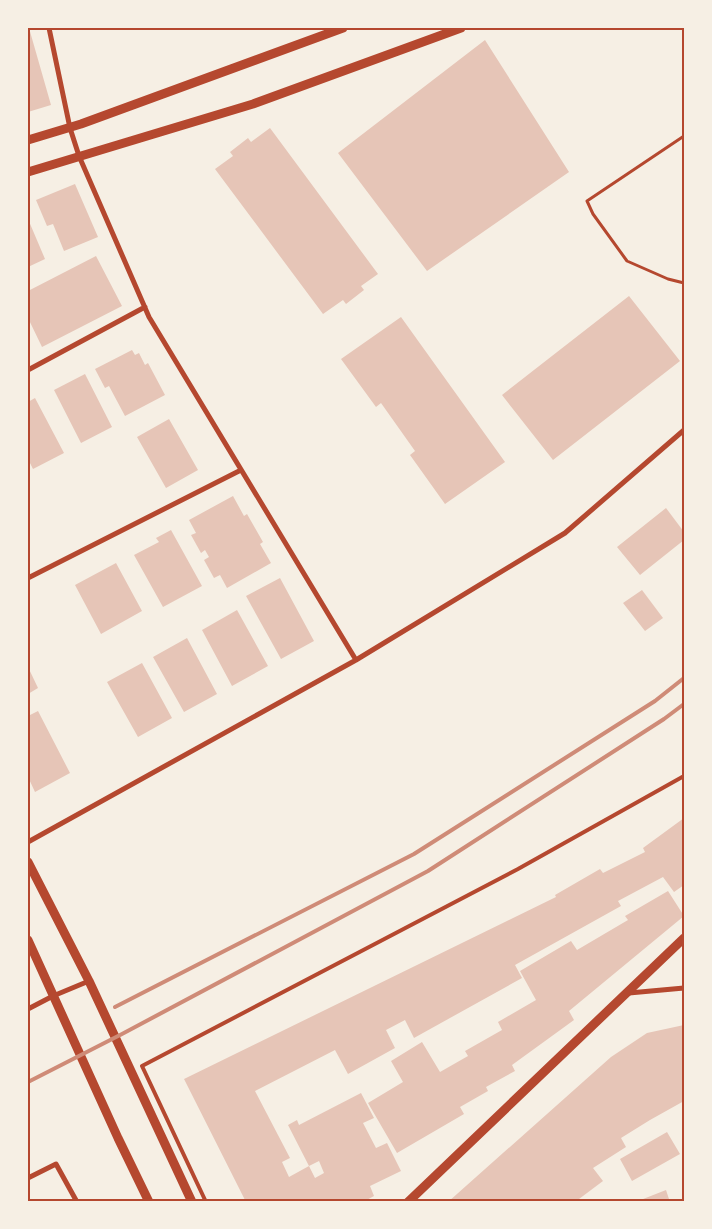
<svg xmlns="http://www.w3.org/2000/svg" width="712" height="1229" font-family="Commissioner,sans-serif">
<style>
.building{fill:#e6c5b7;fill-rule:evenodd}
.lines{fill:none;stroke-linecap:round;stroke-linejoin:round}
.path{stroke:#b5482f;stroke-width:3}
.service{stroke:#b5482f;stroke-width:4}
.minor{stroke:#b5482f;stroke-width:5}
.tertiary{stroke:#b5482f;stroke-width:9}
.rail{stroke:#cf8b77;stroke-width:4}
.neatline{fill:none;stroke:#b5482f;stroke-width:2}
</style>
<rect width="100%" height="100%" fill="#f6efe4"/>
<path class="building" d="M28,28h1l22,77 -23,7z
M485,40l84,132 -142,99 -89,-118z
M270,128l108,146 -17,12 3,4 -18,14 -3,-4 -20,14 -108,-145 18,-13 -3,-4 18,-14 3,4z
M75,184l23,53 -34,14 -11,-27 -6,2 -11,-26z
M28,219l17,40 -17,8z
M96,256l26,50 -80,41 -14,-29v-27z
M629,296l51,65 -127,99 -51,-65z
M401,317l104,145 -60,42 -35,-49 5,-4 -34,-48 -5,4 -35,-48z
M132,350l3,5 4,-2 6,12 3,-2 17,32 -40,21 -16,-30 -4,2 -10,-19z
M85,374l27,53 -31,16 -27,-53z
M35,398l29,55 -31,16 -5,-10v-57z
M169,419l29,51 -32,18 -29,-51z
M233,496l11,20 3,-2 16,28 -3,2 11,19 -44,25 -7,-13 -6,3 -10,-18 5,-3 -4,-7 -4,3 -10,-18 5,-2 -7,-13z
M666,508l18,24v8l-44,35 -23,-28z
M171,530l31,56 -39,21 -29,-52 25,-13 -3,-4z
M116,563l26,48 -41,23 -26,-49z
M280,578l34,63 -33,18 -35,-63z
M642,590l21,28 -18,13 -22,-28z
M237,610l31,56 -36,20 -30,-56z
M187,638l30,56 -33,18 -31,-55z
M142,663l30,55 -34,19 -31,-55z
M28,667l10,21 -10,6z
M38,711l32,62 -35,19 -7,-15v-61z
M684,818v67l-10,7 -11,-15 -45,24 3,5 -106,59 7,13 -108,60 -9,-18 -19,10 9,18 -47,26 -13,-24 -80,41 35,67 -8,4 7,15 20,-11 -21,-41 9,-5 2,5 62,-32 13,25 -11,5 13,25 11,-5 14,28 -31,15 4,10 -11,6h-117l-62,-123 372,-182 -1,-2 45,-26 3,4 42,-21 -2,-4zM319,1161l5,12 -9,5 -6,-12z
M668,891l16,25 -115,95 5,9 -62,45 3,6 -29,16 2,4 -28,16 4,7 -67,39 -29,-50 35,-21 -12,-21 31,-19 18,30 28,-16 -3,-5 37,-21 -4,-8 38,-22 -16,-29 51,-30 6,9 51,-30 -3,-4z
M684,1025v76l-34,19 -29,18 5,9 -33,21 10,13 -28,21h-127l163,-145 36,-24z
M667,1132l13,22 -48,27 -12,-22z
M666,1190l4,12h-32v-1z"/>
<g class="lines">
<path class="path" d="M684,136l-97,65 6,13 34,47 41,18 16,4"/>
<path class="service" d="M206,1202l-64,-136 376,-197 166,-93"/>
<path class="minor" d="M49,28l21,100 9,28 70,161 207,343
M28,370l117,-63
M28,578l213,-108
M28,842l328,-182 209,-127 119,-103
M629,993l55,-5
M28,1009l25,-13 36,-15
M28,1178l28,-14 21,38"/>
<path class="tertiary" d="M28,140l53,-16 262,-96
M28,172l225,-68 208,-76
M28,862l61,119 103,221
M28,940l90,198 31,64
M408,1202l276,-264"/>
<path class="rail" d="M115,1007l299,-153 241,-153 29,-23
M28,1082l94,-48 306,-163 236,-152 20,-15"/>
</g>
<rect width="712" height="1229" fill="none" stroke="#f6efe4" stroke-width="58"/>
<rect x="29" y="29" width="654" height="1171" class="neatline"/>
</svg>
